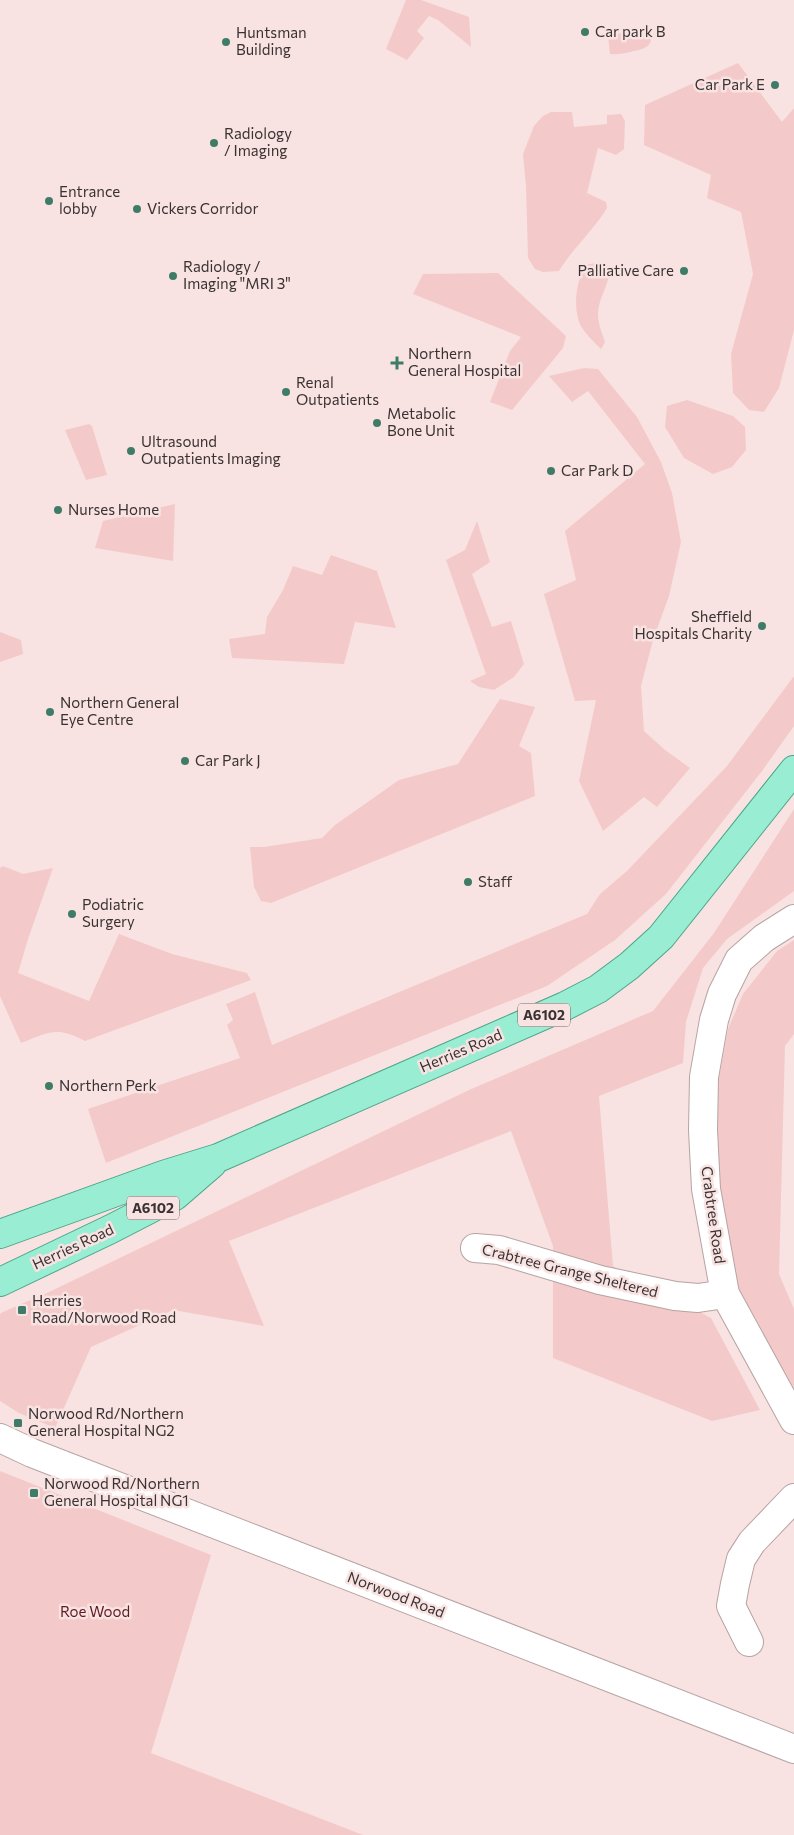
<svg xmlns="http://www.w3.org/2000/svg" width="794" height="1835" font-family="Commissioner,sans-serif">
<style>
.green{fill:#f3cac9}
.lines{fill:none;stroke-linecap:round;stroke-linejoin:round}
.minor-casing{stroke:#b7a3a3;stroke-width:30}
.major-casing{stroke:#4ba488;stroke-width:30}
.minor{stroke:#fff;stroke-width:28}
.major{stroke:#98edd3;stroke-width:28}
.poi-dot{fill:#3f7c67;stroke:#f8e3e2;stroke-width:2}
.labels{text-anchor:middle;stroke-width:5;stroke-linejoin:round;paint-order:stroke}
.shield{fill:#f8e3e2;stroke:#736767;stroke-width:1}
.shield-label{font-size:14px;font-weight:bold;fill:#3a3232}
.poi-label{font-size:15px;fill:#3a3232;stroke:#f8e3e2;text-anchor:start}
.street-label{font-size:15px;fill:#3a3232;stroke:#f8e3e2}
.park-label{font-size:15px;fill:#611b21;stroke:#f8e3e2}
</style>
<rect width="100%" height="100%" fill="#f8e3e2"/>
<path class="green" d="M406,0h15l48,17 2,30 -33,-27 -9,-4 -12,15 7,7 -17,22 -21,-11z
M648,27c7,16 2,21 -14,24 -8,2 -15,4 -24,3l-2,-18z
M738,63l44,59 12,-14v222l-15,58 -15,24 -15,-2 -16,-17 -2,-39 22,-80 -12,-62 -34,-14 4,-23 -67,-30 1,-40z
M551,112h21l2,15 33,-3v-9l14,-1 4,7 -1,28 -8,6 -18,-7 -11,45 19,9 1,6c-14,23 -34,40 -48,63l-16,1 -8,-3 -7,-11 -2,-72 -3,-32 11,-28 9,-10z
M602,262l8,5c0,17 -12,31 -12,47 0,10 4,19 7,28l-4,7c-8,-8 -18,-17 -22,-27 -6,-19 -2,-41 6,-57z
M498,273l68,63 -3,12 -51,62 -22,-8 20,-51 11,-14 -108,-43 10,-20z
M584,368l14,1 39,48 24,45 11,31 9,49 -12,54 -16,44 -12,46 3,45 21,19 25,18 -33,39 -13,-10 -41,34 -24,-50 17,-81 -21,1 -31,-107 32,-14 -11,-49 80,-67 -57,-73 -16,11 -23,-26z
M687,400l46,16 12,11 1,23 -14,17 -19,7 -29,-16 -19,-31 2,-21z
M89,424l3,2 15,49 -21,5 -21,-50z
M175,504l-2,57 -78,-13 8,-27z
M477,521l13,41 -18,12 20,53 19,-6 13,43 -10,13 -20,13 -15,-3 -9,-6 16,-7 -40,-114 19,-10z
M331,555l46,16 19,57 -41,-6 -11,42 -112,-6 -3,-19 36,-5 2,-17 16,-27 10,-24 29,9z
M0,632l21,8 2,14 -23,8z
M794,676v50l-32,45 -96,123 -51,46 -68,46 -441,177 -18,-54 152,-51 -13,-33 6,-5 -7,-16 29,-12 17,53 315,-131 13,-20 27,-23 100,-105z
M500,699l35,8 -16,39 12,7 4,43 -264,107 -10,-2 -7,-14 -4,-40h14l58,-9 13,-13 64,-45 59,-16z
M794,809v82l-67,48 -24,29 -17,54 -3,41 -84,33 14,170 98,52 49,92 -48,11 -159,-63v-112l-42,-115 -282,110 35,85 -91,-16 -82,37 -36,81 -36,-15 -19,-12v-87l3,-2 46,-20 420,-202 184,-79 61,-78z
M3,866l20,8 30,-6 -25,71 -10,34 71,28 30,-67 53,20 75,19 4,7 -166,61c-29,-15 -35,-9 -64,2l-21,-47v-128z
M794,940v94l-9,12 -6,228 15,35v92l-59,-109 -14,-69 -3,-50v-90l10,-54 15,-35 34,-43z
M0,1471l211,84 -60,198 212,82h-363z"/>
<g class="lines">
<defs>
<path id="minor" d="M794,919l-30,19 -25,22 -17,34 -8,26 -10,57 -1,53 3,59 19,105 69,126
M475,1248l24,2 101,30 75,16 23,2 27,-4
M0,1438l32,15 762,296
M749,1642l-18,-36 4,-22 6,-25 11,-17 42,-44"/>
<path id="major" d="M0,1234l163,-59 55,-17 347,-152 33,-17 31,-23 32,-29 133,-167
M0,1282l111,-53 64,-33 37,-32"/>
</defs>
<use href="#minor" class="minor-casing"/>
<use href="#major" class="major-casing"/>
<use href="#minor" class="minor"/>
<use href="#major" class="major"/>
</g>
<g class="poi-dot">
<circle cx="585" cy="32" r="5"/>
<circle cx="226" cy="42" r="5"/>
<circle cx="775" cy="85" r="5"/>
<circle cx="214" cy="143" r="5"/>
<circle cx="49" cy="201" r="5"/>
<circle cx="137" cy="209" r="5"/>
<circle cx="684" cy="271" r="5"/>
<circle cx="173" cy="276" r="5"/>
<path d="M394.5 355.5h5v5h5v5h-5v5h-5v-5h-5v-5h5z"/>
<circle cx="286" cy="392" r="5"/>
<circle cx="377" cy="423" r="5"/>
<circle cx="131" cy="451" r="5"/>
<circle cx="551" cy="471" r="5"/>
<circle cx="58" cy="510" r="5"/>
<circle cx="762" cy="626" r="5"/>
<circle cx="50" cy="712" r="5"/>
<circle cx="185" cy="761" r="5"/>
<circle cx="468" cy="882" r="5"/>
<circle cx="72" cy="914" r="5"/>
<circle cx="49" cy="1086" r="5"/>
<rect x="17" y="1305" width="10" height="10" rx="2.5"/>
<rect x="13" y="1418" width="10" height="10" rx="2.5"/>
<rect x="29" y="1488" width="10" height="10" rx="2.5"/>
</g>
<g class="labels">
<g class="shield">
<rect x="518" y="1003.5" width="52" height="23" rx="4"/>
<rect x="127" y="1196.5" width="52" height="23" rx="4"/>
</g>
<g class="shield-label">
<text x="544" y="1020">A6102</text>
<text x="153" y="1213">A6102</text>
</g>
<g class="poi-label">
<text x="595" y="37">Car park B</text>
<text x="236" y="38">Huntsman<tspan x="236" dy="17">Building</tspan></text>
<text x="765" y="90" text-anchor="end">Car Park E</text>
<text x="224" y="139">Radiology<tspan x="224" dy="17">/ Imaging</tspan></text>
<text x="59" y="197">Entrance<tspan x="59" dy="17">lobby</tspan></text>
<text x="147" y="214">Vickers Corridor</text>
<text x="183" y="272">Radiology /<tspan x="183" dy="17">Imaging "MRI 3"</tspan></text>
<text x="674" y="276" text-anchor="end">Palliative Care</text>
<text x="408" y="359">Northern<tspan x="408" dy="17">General Hospital</tspan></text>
<text x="296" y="388">Renal<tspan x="296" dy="17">Outpatients</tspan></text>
<text x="387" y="419">Metabolic<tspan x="387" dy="17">Bone Unit</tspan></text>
<text x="141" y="447">Ultrasound<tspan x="141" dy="17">Outpatients Imaging</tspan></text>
<text x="561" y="476">Car Park D</text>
<text x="68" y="515">Nurses Home</text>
<text x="752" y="622" text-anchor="end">Sheffield<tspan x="752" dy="17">Hospitals Charity</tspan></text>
<text x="60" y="708">Northern General<tspan x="60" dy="17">Eye Centre</tspan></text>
<text x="195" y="766">Car Park J</text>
<text x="478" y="887">Staff</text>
<text x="82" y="910">Podiatric<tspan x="82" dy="17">Surgery</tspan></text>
<text x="59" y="1091">Northern Perk</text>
<text x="32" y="1306">Herries<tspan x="32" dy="17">Road/Norwood Road</tspan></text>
<text x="28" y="1419">Norwood Rd/Northern<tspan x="28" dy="17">General Hospital NG2</tspan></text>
<text x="44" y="1489">Norwood Rd/Northern<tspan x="44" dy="17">General Hospital NG1</tspan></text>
</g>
<g class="street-label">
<text transform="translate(461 1051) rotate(-23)" y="5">Herries Road</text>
<text transform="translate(713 1215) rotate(82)" y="5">Crabtree Road</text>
<text transform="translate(73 1247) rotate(-25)" y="5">Herries Road</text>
<text transform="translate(570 1271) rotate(14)" y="5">Crabtree Grange Sheltered</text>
<text transform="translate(396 1595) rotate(21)" y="5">Norwood Road</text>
</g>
<g class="park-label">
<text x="95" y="1617">Roe Wood</text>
</g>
</g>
</svg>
